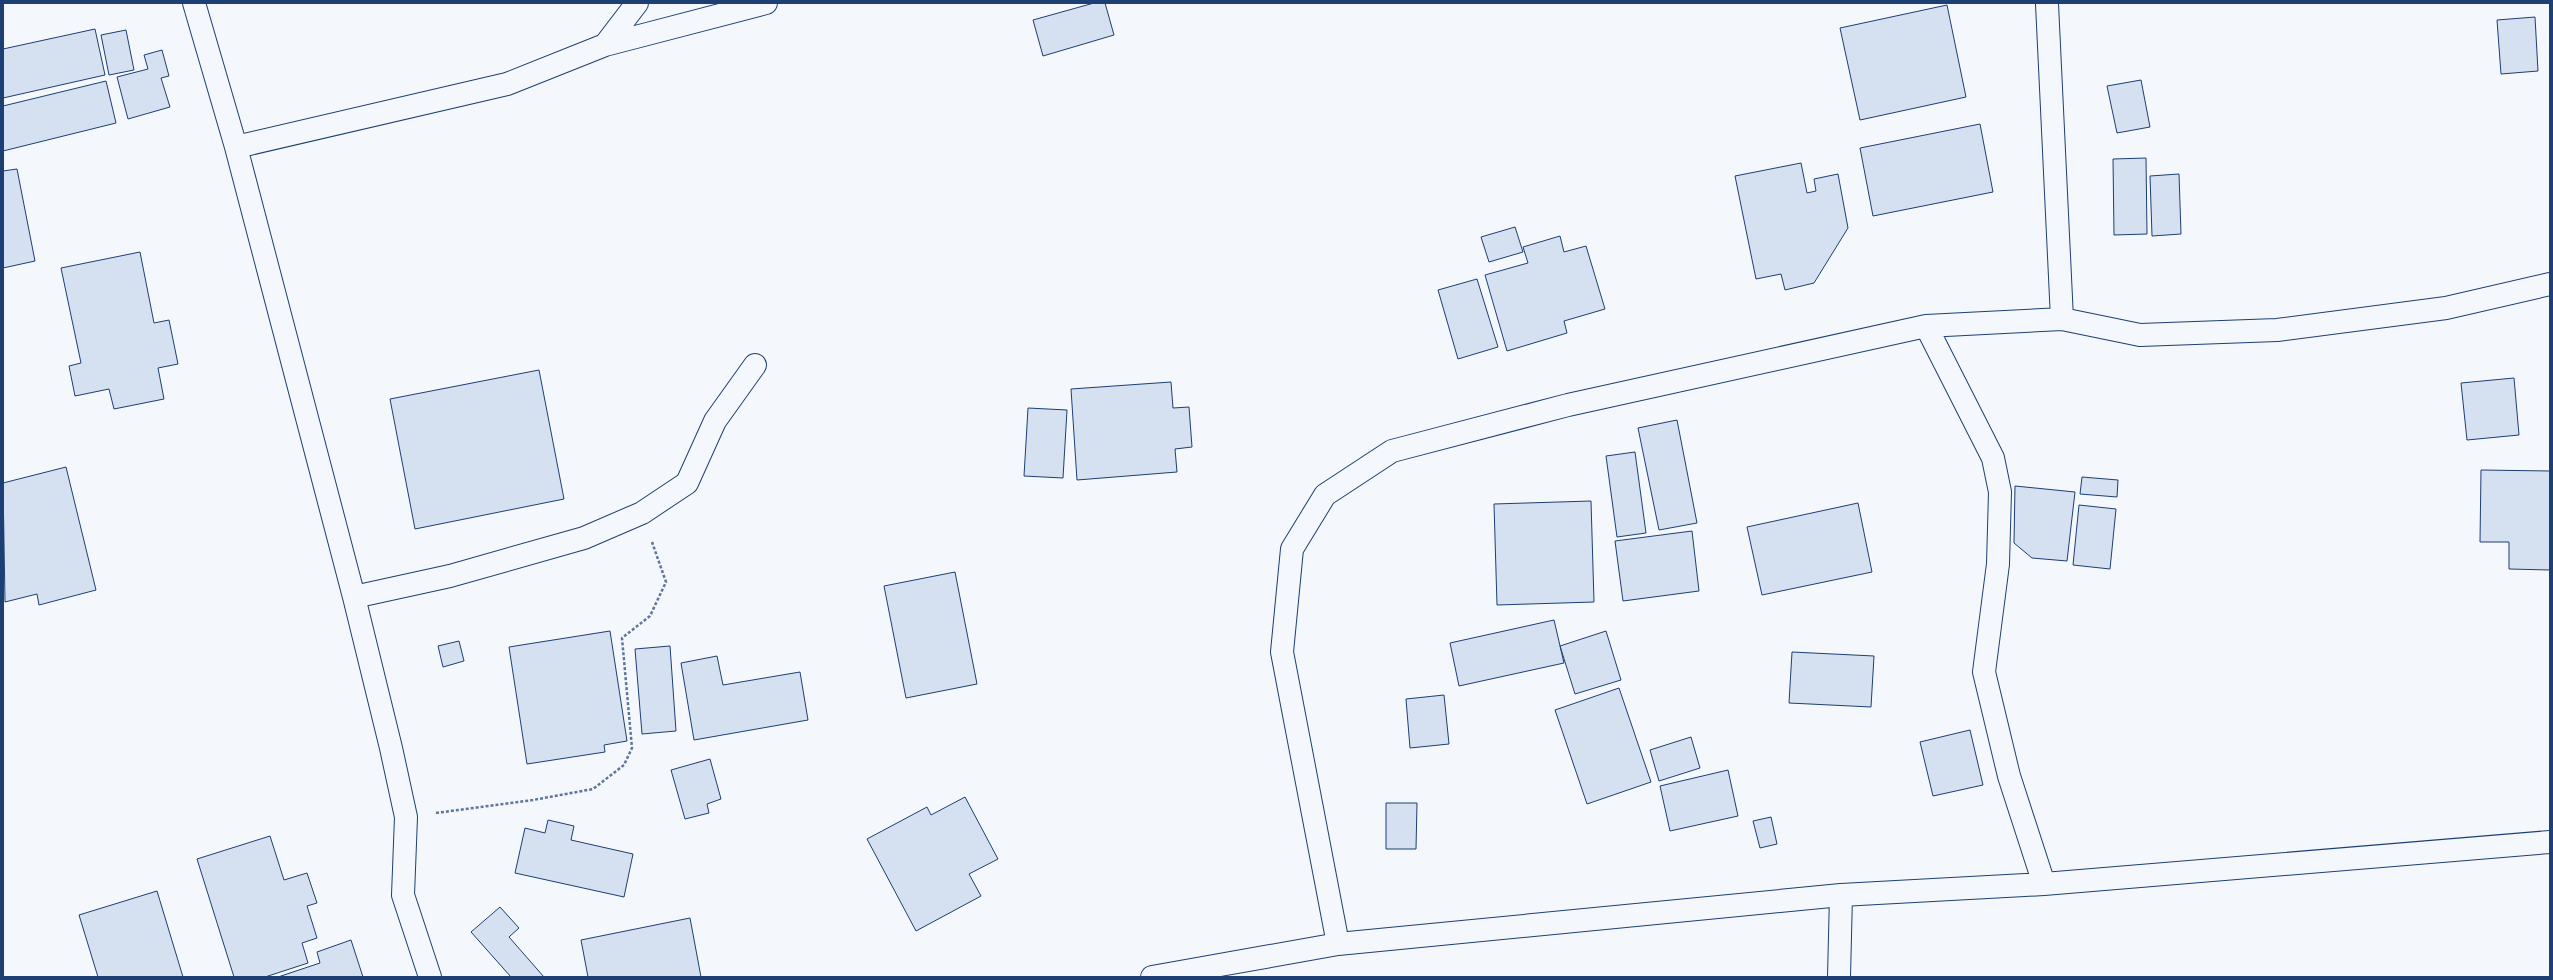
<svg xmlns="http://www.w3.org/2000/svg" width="2553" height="980" font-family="Raleway,sans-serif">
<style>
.building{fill:#d5e0f0;stroke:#1d3f73}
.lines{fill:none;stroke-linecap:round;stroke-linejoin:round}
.minor-casing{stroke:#1d3f73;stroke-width:24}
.path{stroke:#5e769c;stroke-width:2.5;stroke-dasharray:3 2;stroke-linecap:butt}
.minor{stroke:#f4f7fb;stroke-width:22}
</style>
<rect width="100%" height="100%" fill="#f4f7fb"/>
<path class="building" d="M1094,3h11l9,32 -71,21 -10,-36z
M1947,5l19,92 -106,23 -20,-92z
M2535,17l3,54 -37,3 -4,-54z
M95,29l10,46 -102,23v-49z
M126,30l8,40 -25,5 -8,-40z
M162,50l7,26 -8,2 9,29 -42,12 -11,-42 31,-8 -4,-14z
M2141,80l9,47 -33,6 -10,-47z
M106,81l10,42 -113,28v-45z
M1980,124l13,68 -120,24 -13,-68z
M2146,158l1,76 -33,1 -1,-76z
M1801,163l6,30 9,-2 -2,-12 24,-5 10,54 -34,55 -29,7 -4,-16 -25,5 -21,-103z
M17,169l18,92 -32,7v-97z
M2179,174l2,60 -29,2 -2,-60z
M1515,227l8,25 -34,10 -8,-25z
M1560,236l4,16 22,-6 19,63 -41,12 3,12 -60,18 -22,-76 43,-12 -5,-16z
M140,252l14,71 15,-3 9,44 -20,4 6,31 -50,10 -5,-20 -34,7 -6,-30 12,-3 -20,-95z
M1477,279l21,68 -40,12 -20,-69z
M539,370l25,129 -149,30 -25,-130z
M2514,378l5,57 -52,5 -6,-57z
M1171,382l2,26 16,-1 3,40 -17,2 2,23 -100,8 -6,-91z
M1028,408l39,2 -4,68 -39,-2z
M1677,420l20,103 -38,7 -21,-102z
M1635,452l11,81 -29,4 -11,-81z
M66,467l30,123 -57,15 -2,-11 -32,8 -2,-119z
M2481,470l69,1v99l-41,-1v-27h-29z
M2082,477l36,3 -1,17 -37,-3z
M2015,486l60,6 -8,69 -35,-3 -18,-15z
M1591,501l3,101 -97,3 -3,-101z
M1858,503l14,69 -110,23 -15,-68z
M2079,505l37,4 -6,60 -37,-4z
M1692,531l7,60 -76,10 -8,-60z
M955,572l22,112 -71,14 -22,-112z
M1554,620l10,43 -105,23 -9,-43z
M610,631l17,110 -23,4 1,7 -78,12 -18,-117z
M1606,631l15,49 -46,14 -15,-48z
M459,641l5,20 -21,6 -5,-21z
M670,646l6,85 -34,3 -7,-85z
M1792,652l82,4 -3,51 -82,-4z
M717,656l6,29 77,-13 8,48 -114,20 -13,-77z
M1619,688l32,94 -64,22 -32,-94z
M1444,695l5,49 -39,4 -4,-49z
M1970,730l13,55 -50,11 -13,-54z
M1691,737l9,31 -41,13 -9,-31z
M710,759l11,40 -14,5 2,9 -24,6 -14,-49z
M1728,770l10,46 -68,15 -10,-45z
M965,797l33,62 -29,15 12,22 -65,35 -49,-92 60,-32 4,8z
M1386,803h31l-1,46h-30z
M1771,817l6,27 -17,4 -7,-27z
M548,820l26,6 -3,14 62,14 -9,43 -109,-24 10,-45 20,5z
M270,836l14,44 23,-7 10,30 -10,3 10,32 -15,5 6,20 -43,14h-31l-37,-118z
M157,891l26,86h-85l-19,-62z
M500,907l19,21 -10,9 35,40h-33l-40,-45z
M690,918l11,59h-113l-7,-37z
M351,940l12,37h-85l42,-14 -3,-11z"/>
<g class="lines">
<defs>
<path id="minor" d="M194,3l42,144 118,450 37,151 15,69 -3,78 27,82
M2047,4l15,315
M605,45l161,-42
M236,147l271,-63 98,-39 32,-42
M1926,326l67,132 7,34 -2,72 -14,108 25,104 35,108
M354,597l96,-21 134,-38 58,-25 45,-30 28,-62 40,-56
M1338,944l-56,-292 10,-103 33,-54 67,-44 176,-46 358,-79 136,-7 78,16 137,-5 169,-22 104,-24
M1152,977l186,-33 503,-49 203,-11 506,-42
M1839,977l2,-82"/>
</defs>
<use href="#minor" class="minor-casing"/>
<path class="path" d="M436,813l97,-13 60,-11 31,-24 8,-17 -10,-110 28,-22 16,-34 -14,-40"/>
<use href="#minor" class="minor"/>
</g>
<rect width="2553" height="980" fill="none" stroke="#1d3f73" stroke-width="8"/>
</svg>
